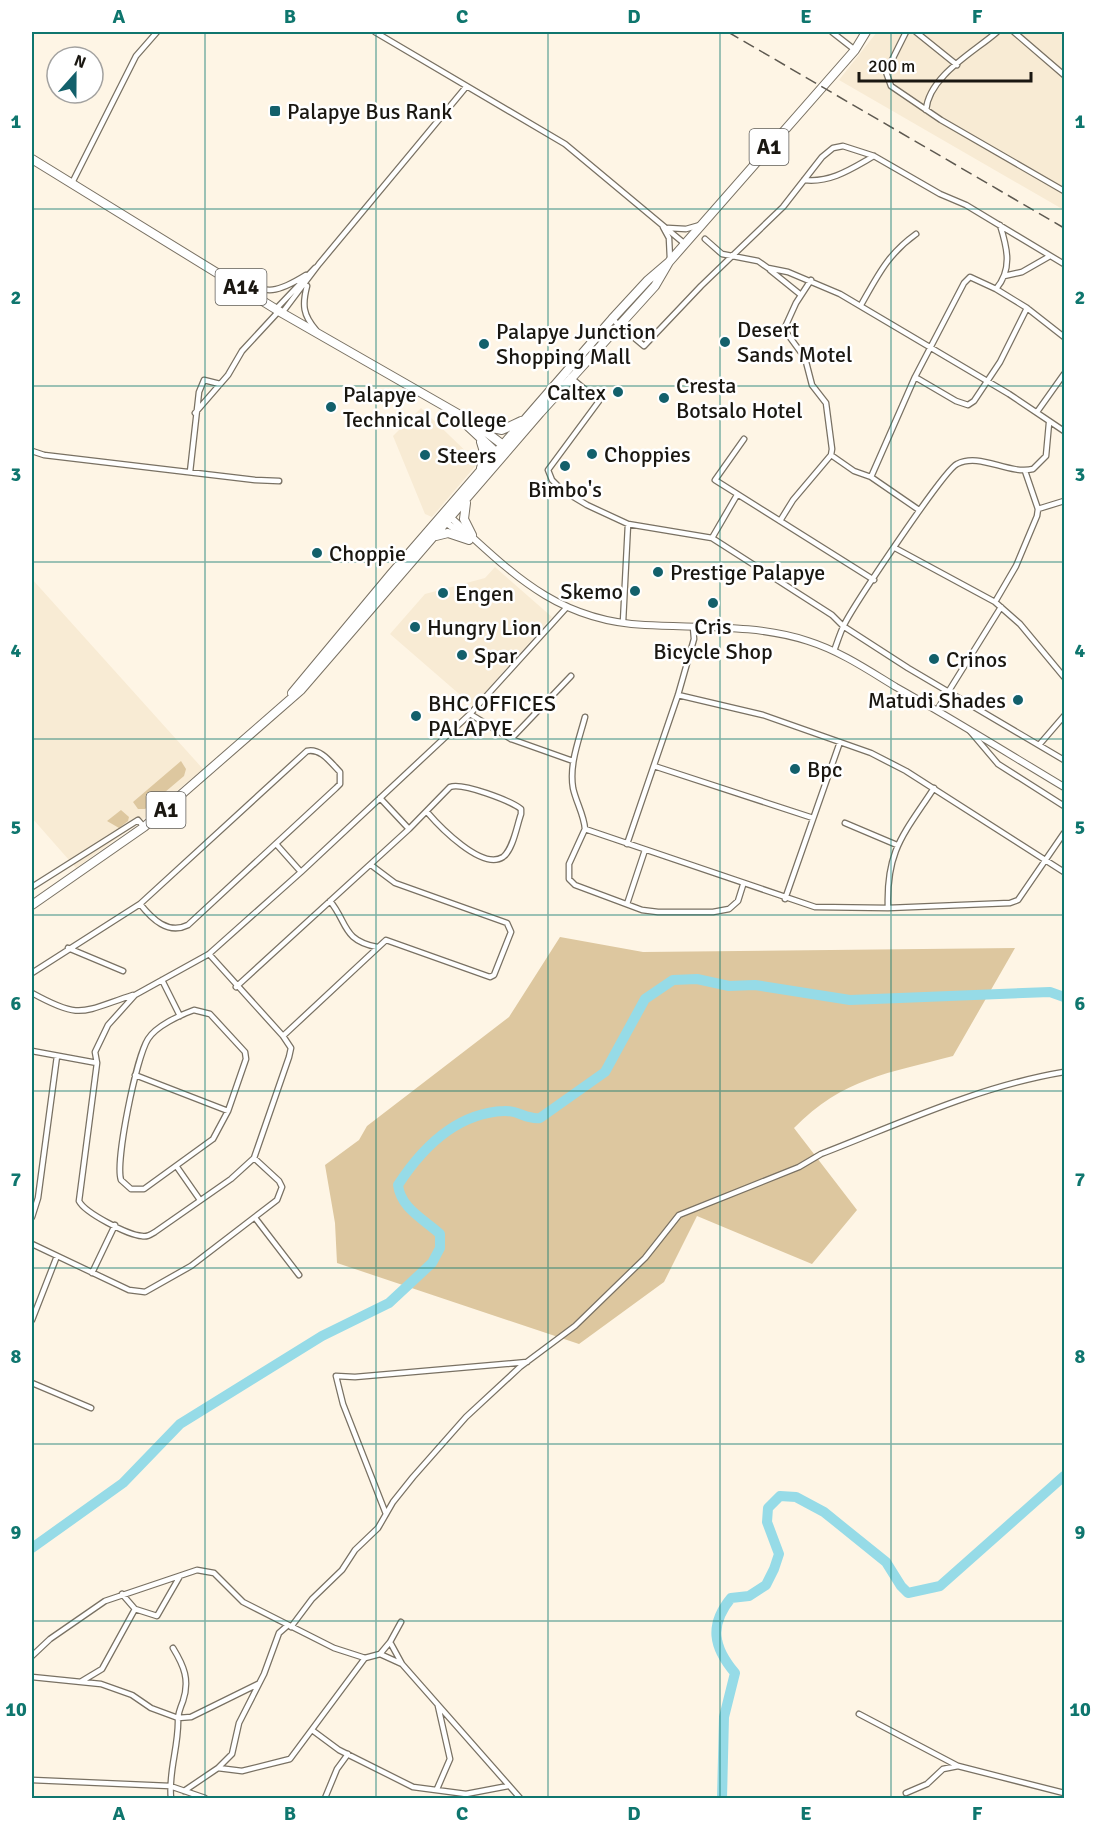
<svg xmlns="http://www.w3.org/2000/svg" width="1096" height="1830" font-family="Signika,sans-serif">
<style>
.built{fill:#f8ebd4}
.green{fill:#ddc79f}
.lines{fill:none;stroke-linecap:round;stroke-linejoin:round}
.river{stroke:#96dbe7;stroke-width:10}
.minor-casing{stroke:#797163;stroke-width:7}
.tertiary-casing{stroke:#797163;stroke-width:8}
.trunk-casing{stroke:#797163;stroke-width:10}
.minor{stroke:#fff;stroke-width:4.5}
.tertiary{stroke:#fff;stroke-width:6}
.trunk{stroke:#fff;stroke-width:8}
.rail{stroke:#5e5950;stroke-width:1.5;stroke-dasharray:12 6;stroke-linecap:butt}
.grid{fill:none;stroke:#0f766e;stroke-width:1.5;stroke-opacity:0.55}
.poi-dot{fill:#13606b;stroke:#fff;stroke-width:2}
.labels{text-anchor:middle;stroke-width:5;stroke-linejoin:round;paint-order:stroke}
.shield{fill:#fff;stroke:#5f5d58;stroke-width:1.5}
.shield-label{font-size:21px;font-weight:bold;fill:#1a1711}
.poi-label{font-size:22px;fill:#1a1711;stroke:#fff;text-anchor:start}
.neatline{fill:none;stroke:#0f766e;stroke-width:2}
.grid-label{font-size:20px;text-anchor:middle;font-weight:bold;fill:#0f766e}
</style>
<rect width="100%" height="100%" fill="#fef5e5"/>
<path class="built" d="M877,32h187v178l-225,-130z
M421,408l57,55 -46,54 -7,-3 -32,-78z
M495,567l57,50 -79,89 -83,-72 35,-40 60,-16z
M32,579l171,190 -61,51 -66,48 -44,-50z"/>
<path class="green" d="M181,761l5,8 -2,7 -39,33h-7l-5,-7z
M121,810l8,7 -1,4 -9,7 -12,-7z
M560,937l83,15 372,-4 -62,108c-64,17 -110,22 -159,72l63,82 -45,54 -115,-48 -33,66 -85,62 -242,-81 -2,-40 -10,-58 34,-25 8,-14 142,-109z"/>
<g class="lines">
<path class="river" d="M32,1548l91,-65 57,-59 142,-88 67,-33 43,-40 8,-15v-14c-16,-15 -39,-25 -42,-49 24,-37 59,-72 106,-74 14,-1 23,9 36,7l65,-46 40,-73 28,-19 24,-1 32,7 26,-1 95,15 200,-8 14,5
M722,1798l2,-81 11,-44c-22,-26 -26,-48 -4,-75l18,-2 17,-11 8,-16 5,-15 -12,-32 1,-14 12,-12 16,1 28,15 62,50 15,24 7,7 32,-7 124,-110"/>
<defs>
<path id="minor" d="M375,32l190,112 120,100
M832,32l23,18
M906,32l-20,40 5,14 50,34 123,71
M916,32l41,33
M1014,32l50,43
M926,110c3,-34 48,-58 71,-78
M804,180c27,3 47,-11 70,-24
M72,183l64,-127 21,-24
M663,227l6,11 1,21
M668,228l18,1 14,-4
M705,239l17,15 36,7 10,7 20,4 52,22 169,100 55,37
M770,270l31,25
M1004,276l18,-4 28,-16
M237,282c32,12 40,11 69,-7
M307,286c-5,19 -4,29 9,44
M996,289l31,19 37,29
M861,305c17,-30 27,-51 55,-71
M276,309l39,-41
M282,313l37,-49 147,-177
M612,319l32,27 57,-60 82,-79 39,-50 11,-9 10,-2 31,10 66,38 26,11 98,59
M570,377l29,24 -51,69 4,10 10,10 25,15 41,19 84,14 120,77 11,11 65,42 156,92
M915,377l41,24 12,4 6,-4 26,-39 27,-54
M1037,412l27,-38
M195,413l33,-38 14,-24 37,-40
M744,439l-29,41 159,100
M32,451l12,4 211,25 24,1
M831,455l23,16 17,6 48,33
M190,472l9,-80 5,-12 16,4
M871,477l44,-100 49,-94 6,-6 26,12c17,-20 11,-42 4,-64
M1038,509l26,-8
M780,521l13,-21 38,-45 1,-6 -6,-46 -14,-18 -7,-27 -19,-26v-7l10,-22 15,-23
M712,538l25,-43
M895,548l100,54 25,22 44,53
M995,602l21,-36 21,-50 1,-7 -13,-38
M623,622l5,-98
M834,651c3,-8 6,-18 10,-26 10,-20 100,-155 113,-161 23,-12 51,11 76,5l13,-13 3,-33
M678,695l85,20 108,38 35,18 158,101
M937,710l64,-103
M470,714l41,25 62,22
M585,717c-6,23 -16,47 -12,71 3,14 11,27 12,41l-16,35v15l6,6 67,25 16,2h55l16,-3 9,-8 5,-16
M970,731l28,33 66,42
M511,739l60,-63
M1039,745l25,-29
M654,766l159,52
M380,798l29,31
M845,823l52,22
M585,829l230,78 73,1 122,-5 8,-3 46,-67
M627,844l51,-149 16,-56 -1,-12
M277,845l24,27
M32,887l106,-67 6,7
M785,899l55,-157
M330,901c18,22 12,39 47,46
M627,904l18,-54
M888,908c-2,-58 16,-74 46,-120
M68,948l55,23
M209,954l74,82 8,12 -2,9 -35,101 -23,21 -76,53c-5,3 -8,5 -13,4 -14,-1 -57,-23 -63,-35l18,-138 -2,-11 13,-27 27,-30 74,-41 92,-82 169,-158 97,-107
M32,973l108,-69 167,-153c14,-3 24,12 33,21v12l-4,4 -148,137c-20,10 -36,-6 -48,-21
M162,980l18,36
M236,987l173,-158 41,-42c12,-5 61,14 71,22v5c-4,11 -8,36 -18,43 -21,14 -64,-31 -76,-45
M32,993c49,27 49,19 101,2
M194,1010l16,4 35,38 1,7 -18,52 -15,28 -69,50h-13l-10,-9c-6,-18 15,-122 27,-141 8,-13 32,-24 46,-29z
M283,1036l103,-96 104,37 4,-2 17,-43 -4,-9 -112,-40 -24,-18
M32,1051l65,12
M135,1075l93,36
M177,1167l23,33
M32,1217l6,-19 19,-142
M256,1219l43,56
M32,1244l97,46 16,2 46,-26 86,-66 5,-13 -3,-6 -25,-23
M92,1273l23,-48
M32,1320l25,-64
M32,1383l59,25
M386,1514l-43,-110 -7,-28 19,1 172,-15
M122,1594l13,15 22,7 23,-40
M401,1622l-11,20 12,22
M291,1627l21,-28 30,-29 13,-20 23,-22 15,-26 20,-25 53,-60 54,-50 55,-41 70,-68 34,-43 120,-48 22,-13c80,-31 159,-68 243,-82
M380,1654l10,-12
M32,1656l18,-17 55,-38 92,-31 17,3 29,29 91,46 31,10 15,-4 22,10 118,134
M32,1677l69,7 31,11 19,13 27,10 13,-1 67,-33
M82,1681l20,-12 33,-60
M859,1714l99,52 106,27
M312,1730l27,20 74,37 53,7 42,-8
M218,1768l14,-14 7,-31 25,-49 15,-41 8,-7
M32,1780l138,6 35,12
M437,1789l13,-30 -12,-53
M184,1791l34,-23 24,3 48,-12 75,-101
M906,1793l21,-9 16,-15 15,-3
M171,1798c-3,-26 8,-52 7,-79 0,-5 3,-13 5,-18 7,-21 1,-35 -10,-53
M325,1798l12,-29 11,-15"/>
<path id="tertiary" d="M448,515c62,56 107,106 197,110 53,3 112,-1 163,16 32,10 60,29 88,46 57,32 113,67 168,100
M444,521l23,17"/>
<path id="trunk" d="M32,159l250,154 192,110 33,25
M457,416l44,41
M482,426l20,4 19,-9
M481,442l4,13 -4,13
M466,503l-2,16 8,16
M436,536l12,-3 21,7
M292,693l99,-119 221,-255 36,-39 21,-18 186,-212 11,-18
M32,905l112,-78 157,-137 239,-277 115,-127 14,-24"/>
</defs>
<use href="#minor" class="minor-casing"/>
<use href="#tertiary" class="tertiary-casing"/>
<use href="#trunk" class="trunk-casing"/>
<use href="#minor" class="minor"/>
<use href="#tertiary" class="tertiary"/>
<use href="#trunk" class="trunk"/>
<path class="rail" d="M728,32l336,196"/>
</g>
<path class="grid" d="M205,32v1766M376,32v1766M548,32v1766M720,32v1766M891,32v1766M32,209h1032M32,386h1032M32,562h1032M32,739h1032M32,915h1032M32,1091h1032M32,1268h1032M32,1444h1032M32,1621h1032"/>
<g class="poi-dot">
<rect x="269" y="105" width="12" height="12" rx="3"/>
<circle cx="725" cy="342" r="6"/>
<circle cx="484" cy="344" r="6"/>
<circle cx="618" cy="392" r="6"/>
<circle cx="664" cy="398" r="6"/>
<circle cx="331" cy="407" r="6"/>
<circle cx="592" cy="454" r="6"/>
<circle cx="425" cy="455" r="6"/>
<circle cx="565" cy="466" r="6"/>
<circle cx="317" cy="553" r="6"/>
<circle cx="658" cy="572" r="6"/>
<circle cx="635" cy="591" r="6"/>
<circle cx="443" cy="593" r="6"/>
<circle cx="713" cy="603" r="6"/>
<circle cx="415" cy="627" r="6"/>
<circle cx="462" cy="655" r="6"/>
<circle cx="934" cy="659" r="6"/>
<circle cx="1018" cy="700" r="6"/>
<circle cx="416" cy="716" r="6"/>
<circle cx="795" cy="769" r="6"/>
</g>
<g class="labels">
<g class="shield">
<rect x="749.5" y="129" width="39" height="36" rx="4.5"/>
<rect x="215.5" y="269" width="51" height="36" rx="4.5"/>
<rect x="146.5" y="792" width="39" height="36" rx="4.5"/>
</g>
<g class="shield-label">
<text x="769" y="154">A1</text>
<text x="241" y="294">A14</text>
<text x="166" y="817">A1</text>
</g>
<g class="poi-label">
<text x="287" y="119">Palapye Bus Rank</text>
<text x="737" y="337">Desert<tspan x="737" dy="25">Sands Motel</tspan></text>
<text x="496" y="339">Palapye Junction<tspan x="496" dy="25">Shopping Mall</tspan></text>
<text x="676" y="393">Cresta<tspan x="676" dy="25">Botsalo Hotel</tspan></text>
<text x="606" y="400" text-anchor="end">Caltex</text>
<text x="343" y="402">Palapye<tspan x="343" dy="25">Technical College</tspan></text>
<text x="604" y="462">Choppies</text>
<text x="437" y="463">Steers</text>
<text x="565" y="497" text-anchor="middle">Bimbo's</text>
<text x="329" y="561">Choppie</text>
<text x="670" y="580">Prestige Palapye</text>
<text x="623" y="599" text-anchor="end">Skemo</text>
<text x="455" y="601">Engen</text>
<text x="713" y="634" text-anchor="middle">Cris<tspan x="713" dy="25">Bicycle Shop</tspan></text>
<text x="427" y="635">Hungry Lion</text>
<text x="474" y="663">Spar</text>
<text x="946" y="667">Crinos</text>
<text x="1006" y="708" text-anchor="end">Matudi Shades</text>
<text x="428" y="711">BHC OFFICES<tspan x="428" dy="25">PALAPYE</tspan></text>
<text x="807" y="777">Bpc</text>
</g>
</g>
<rect width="1096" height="1830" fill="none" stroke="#ffffff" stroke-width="66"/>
<g transform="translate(75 75) rotate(21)"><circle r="28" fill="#ffffff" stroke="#a3a2a0" stroke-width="1.5"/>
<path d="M0-4.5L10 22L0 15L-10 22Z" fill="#13606b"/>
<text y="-9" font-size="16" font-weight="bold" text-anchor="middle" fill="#1a1711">N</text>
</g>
<path d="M859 72v9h172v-9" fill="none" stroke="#1a1711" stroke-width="3"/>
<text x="868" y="72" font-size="18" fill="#1a1711" stroke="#ffffff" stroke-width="4.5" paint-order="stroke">200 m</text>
<rect x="33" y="33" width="1030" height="1764" class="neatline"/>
<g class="grid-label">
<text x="119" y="23">A</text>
<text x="290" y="23">B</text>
<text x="462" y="23">C</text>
<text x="634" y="23">D</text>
<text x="806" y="23">E</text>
<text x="977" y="23">F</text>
<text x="16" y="128">1</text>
<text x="1080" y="128">1</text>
<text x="16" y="304">2</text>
<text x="1080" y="304">2</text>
<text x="16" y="481">3</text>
<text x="1080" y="481">3</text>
<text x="16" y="657">4</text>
<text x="1080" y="657">4</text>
<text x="16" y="834">5</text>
<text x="1080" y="834">5</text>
<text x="16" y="1010">6</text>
<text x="1080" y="1010">6</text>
<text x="16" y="1186">7</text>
<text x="1080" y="1186">7</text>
<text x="16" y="1363">8</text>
<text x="1080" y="1363">8</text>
<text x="16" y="1539">9</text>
<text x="1080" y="1539">9</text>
<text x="16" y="1716">10</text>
<text x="1080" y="1716">10</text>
<text x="119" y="1820">A</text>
<text x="290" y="1820">B</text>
<text x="462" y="1820">C</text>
<text x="634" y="1820">D</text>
<text x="806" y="1820">E</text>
<text x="977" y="1820">F</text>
</g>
</svg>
